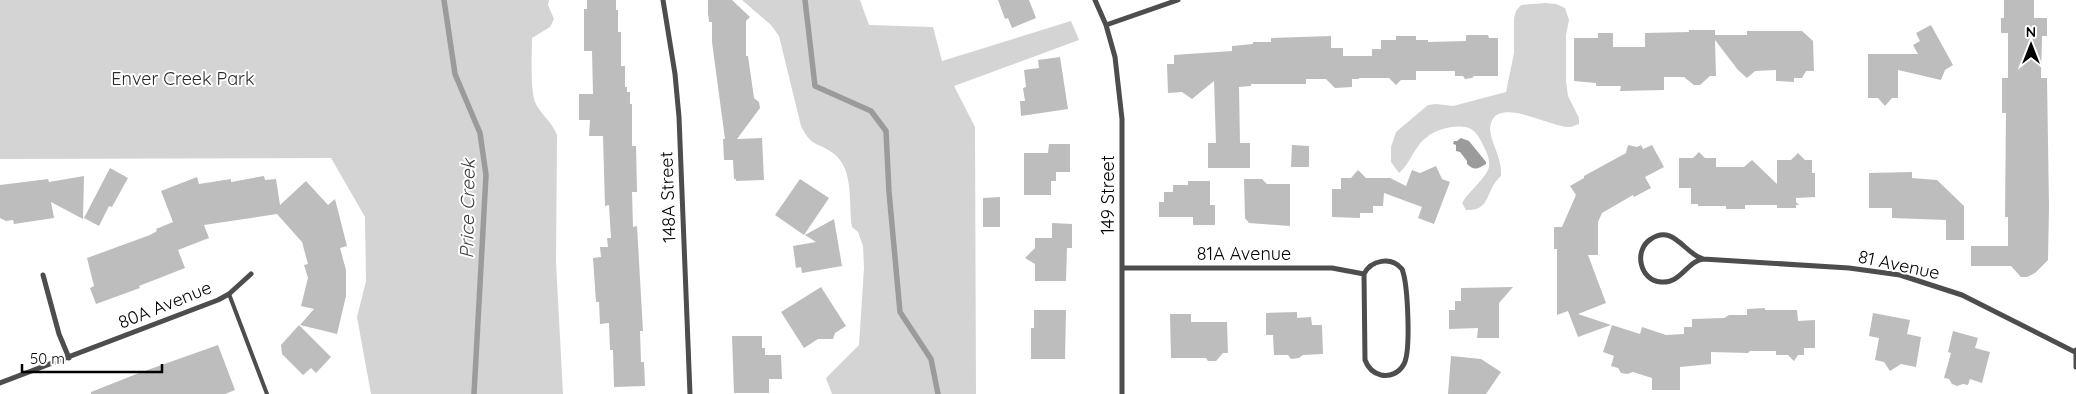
<svg xmlns="http://www.w3.org/2000/svg" width="2076" height="394" font-family="Quicksand,sans-serif">
<style>
.green{fill:#d4d4d4}
.water{fill:#9b9b9b}
.lines{fill:none;stroke-linecap:round;stroke-linejoin:round}
.stream{stroke:#9b9b9b;stroke-width:5.5}
.building{fill:#bdbdbd}
.lane{stroke:#4d4d4d;stroke-width:4}
.street{stroke:#4d4d4d;stroke-width:5}
.labels{text-anchor:middle;stroke-width:4;stroke-linejoin:round;paint-order:stroke}
.park-label{font-size:18px;fill:#2b2b2b;stroke:#fff}
.street-label{font-size:18px;fill:#000;stroke:#fff}
.water-label{font-size:19px;font-style:italic;fill:#3c3c3c;stroke:#fff}
</style>
<rect width="100%" height="100%" fill="#fff"/>
<path class="green" d="M0,0h549l-1,5 6,14 -4,8 -18,11c0,15 -2,50 3,64 5,12 16,18 22,33l-1,127 7,132h-192l-14,-77 9,-36 -1,-64 -34,-59 -331,1z
M742,0h118l9,25 64,2 9,34 129,-40 8,19 -125,46 21,41 1,267h-144l-6,-16 33,-33 5,-77 -1,-22 -5,-14 -6,-5c-4,-24 3,-57 -19,-74 -17,-12 -21,-5 -32,-27l-22,-90 -8,-11z
M1545,3l11,1 9,4 4,12 -3,15v46l2,15 11,22v6c-3,1 -5,2 -8,3 -18,2 -71,-31 -80,-4 -5,14 12,33 10,53 -17,15 -9,35 -35,34l-4,-7c7,-12 21,-22 26,-33 3,-6 0,-14 -2,-19 -4,-8 -8,-18 -15,-22 -11,-6 -35,0 -44,8 -13,9 -16,26 -28,36l-8,-11v-15l5,-15 32,-27 8,-1 17,2 53,-14 8,-39v-35l2,-7 5,-6z"/>
<path class="water" d="M1461,138l8,3 17,21v2c-8,5 -12,7 -19,0v-3l-7,-9 -4,-1v-6l-3,-1 1,-3h3z"/>
<g class="lines">
<path class="stream" d="M444,0l11,74 25,59 6,42 -12,219
M805,0l10,86 56,25 15,20 3,61 11,120 31,47 7,35"/>
</g>
<path class="building" d="M587,0h29v10h2v22h3v34h4v21h2v5h3v12h2v42h4l1,46h-5l1,35 4,-1 6,105h-3l1,31h3l1,24 -31,1 -1,-37h-3l-1,-27 -9,1 -1,-22h-3l-3,-44 8,-1 -1,-10h8l-1,-9h4l-2,-33 -4,1 -2,-70h-14l1,-16h-11v-26h14l-1,-43h-8v-42h3z
M708,0h24l18,17 -4,4v35h2l6,42 5,4 1,6 -23,31 25,-1 2,42 -28,1v-2h-2l-1,-19h-9l-1,-21h2l-13,-97v-20h-3l-1,-9z
M998,0h31l7,18 -24,10 -4,-10 -3,1z
M2004,0h30v18h13v18h-5l-1,42h6l2,129 -1,53 -13,13 -8,4h-6l-10,-11h-40v-20h37v-29h-3l1,-104h-4v-35h6v-45h-7v-15h3z
M1931,25l22,40 -8,5 -4,10 -43,-10v28h-6l-7,8 -7,-8h-10v-44h50l-5,-9 7,-4 -4,-8z
M1689,30h26v5h32v-4h55l11,10 1,30h-8l-4,7h-8v4l-18,-1v-11l-21,1 -8,7 -9,-8 -23,-30 1,36h-6l-10,9h-6l-10,-8h-20v13l-44,1 1,-5h-25v-3l-22,-2v-43h24v-5h15v14h32v-14l44,-1z
M1466,35h22l1,3h9v38h-24l-2,2 -7,1 -2,-3h-8v-5h-39v9h-15l-5,5 -7,-7h-30v1h-7v8l-17,1 -9,-9h-20v5h-55v2l-12,1 1,56h10v25h-42v-25h8l-2,-62 -22,18 -10,-7 -14,1 -1,-29h7v-9l58,-4v-5l21,-2v-2h18v-4l60,-2v12h12v8h29v-7h9v-9h15v-4h20v4h12v2l38,-1z
M1060,57l8,52 -47,7 -1,-15h5l-2,-13 3,-1 -2,-17 15,-2 -1,-8z
M1049,144h21v28h-14v9h-5v14h-27v-42h24z
M1292,145l17,1v21h-18z
M1628,145l9,2 4,-2 2,4 9,-4 12,22 -19,10 6,11 -17,9 -1,-2 -31,18 -4,9v33h-10l18,48 -28,11 33,11 -33,12 -10,-26 -11,4v-66h-3v-22h8l14,-32 -6,-9 14,-8v-2l42,-23z
M1699,152l6,6h11v9h28l8,-7 25,24v-24h14l7,-7 7,7h7v13h3v24l-19,1v4l3,3h-3v3h-19v-3h-32v4h-19v-3h-28v-2h-7v-16h-12v-30h14z
M1436,166l6,13 8,3 -16,42 -16,-6 4,-11 -38,-14 -1,13h-10v7h-13v5l-28,-1v-28h9v-11h10l7,-8 8,8h24l16,8 6,-16 8,3z
M110,168l18,10 -16,29 -3,-1 -10,20 -15,-8z
M1912,172v6l25,2 27,26v34h-18v-20l-54,-2v-10h-23v-35z
M84,176l-1,43 -32,-17 3,16 -40,6 -1,-4 -7,1 -6,-3v-33l48,-6 1,3z
M264,176l1,4 11,-1 4,26 26,-24 22,24 7,-6 12,47 -7,2 6,22v26l-9,38 -37,-9 14,-16 -13,-3 7,-28 -4,-13 4,-1 -6,-22 -25,-28 -73,11 5,13 -31,12 7,18 -46,18 1,2 -44,16 -6,-16 4,-2 -7,-28 63,-23 7,-4 -1,-2 17,-7 -12,-31 36,-14 2,7 32,-5v3z
M800,179l29,19 -25,37 -29,-20z
M1244,179h18l5,5h23v42l-41,-3 -4,-5z
M1188,181h22v24h5v20h-22v-8h-34v-15h5v-10h9v-7h15z
M1000,197v30h-17v-29z
M834,219l8,47 -40,7 -1,-6 -5,1 -3,-22 23,-4 -11,-7z
M1052,223l20,1v24h-5l-1,33h-31v-17l-10,-6 10,-10v-10h17z
M821,287l25,39 -11,7 -2,6h-15l-14,9 -23,-36z
M1513,287l-14,16v35h-22l1,-10 -29,1v-19h6v-9h6v-13z
M1765,308v2h32l1,11 17,-1v28h-11v7h-6l-4,6 -6,-6h-12v-4h-26l-2,2 -37,-1v12l-31,3v23h-28v-12l-19,-6 -6,2 -6,-1 -3,-5 -7,-2 3,-10 -11,-4 9,-27 28,9 2,-7 24,8 18,-1v-7h8v-8l32,-1 5,-3h18v-6z
M1034,310h32l-1,49h-34v-31h3z
M1297,312v6l14,-1 1,8h10l1,29 -20,1 -4,3 -8,1 -3,-4h-14l-1,-20h-7v-22z
M1873,313l37,7 -3,14 14,3 -5,30 -15,-3 -11,7 -6,-9 -9,-2 4,-22 -10,-2z
M1170,314h21v8h36l1,31h-5l-7,8h-8l-2,-3h-35z
M299,325l32,32 -15,16 -5,-5 -8,7 -21,-21 -1,-9z
M1953,331l25,7 -3,10 15,4 -8,31 -12,-4 -2,6 -5,-1 -6,2 -5,-2 -3,-5 -5,-1 7,-25 -3,-1z
M732,336h30v12h3v7h16l1,24h-13v14h-35z
M218,345l17,45 -10,4h-134v-2l48,-19z
M1451,356l30,3 20,13 -15,22h-38z"/>
<g class="lines">
<path class="lane" d="M229,294l38,100"/>
<path class="street" d="M663,0l12,74 4,43 11,277
M1095,0l11,25 9,32 7,62v275
M1106,25l72,-25
M1703,259c-19,-6 -30,-35 -52,-20 -18,11 -11,42 10,43 20,2 26,-21 42,-23l146,9 51,7 62,20 113,57
M1123,268h209l32,6c7,-14 27,-18 38,-5 6,15 9,82 2,95 -5,9 -14,13 -23,11 -8,-2 -13,-7 -16,-15l-1,-86
M43,275l16,59 10,24
M2076,350v17
M0,383l218,-83 11,-6 22,-20"/>
</g>
<g class="labels">
<g class="park-label">
<text x="183" y="85">Enver Creek Park</text>
</g>
<g class="street-label">
<text transform="translate(1108 195) rotate(-90)" y="6">149 Street</text>
<text transform="translate(668 197) rotate(-92)" y="6">148A Street</text>
<text x="1244" y="260">81A Avenue</text>
<text transform="translate(1899 265) rotate(12)" y="6">81 Avenue</text>
<text transform="translate(165 305) rotate(-22)" y="6">80A Avenue</text>
</g>
<g class="water-label">
<text transform="translate(467 209) rotate(-89)" y="7">Price Creek</text>
</g>
</g>
<g transform="translate(2031 45)" stroke="#ffffff" stroke-width="4" paint-order="stroke">
<path d="M0-4L9 19L0 12L-9 19Z" fill="#000000"/>
<text y="-8" font-size="14" font-weight="bold" text-anchor="middle" fill="#000000">N</text>
</g>
<path d="M22 364v8h140v-8" fill="none" stroke="#000000" stroke-width="2.5"/>
<text x="30" y="364" font-size="15" fill="#000000" stroke="#ffffff" stroke-width="4" paint-order="stroke">50 m</text>
</svg>
